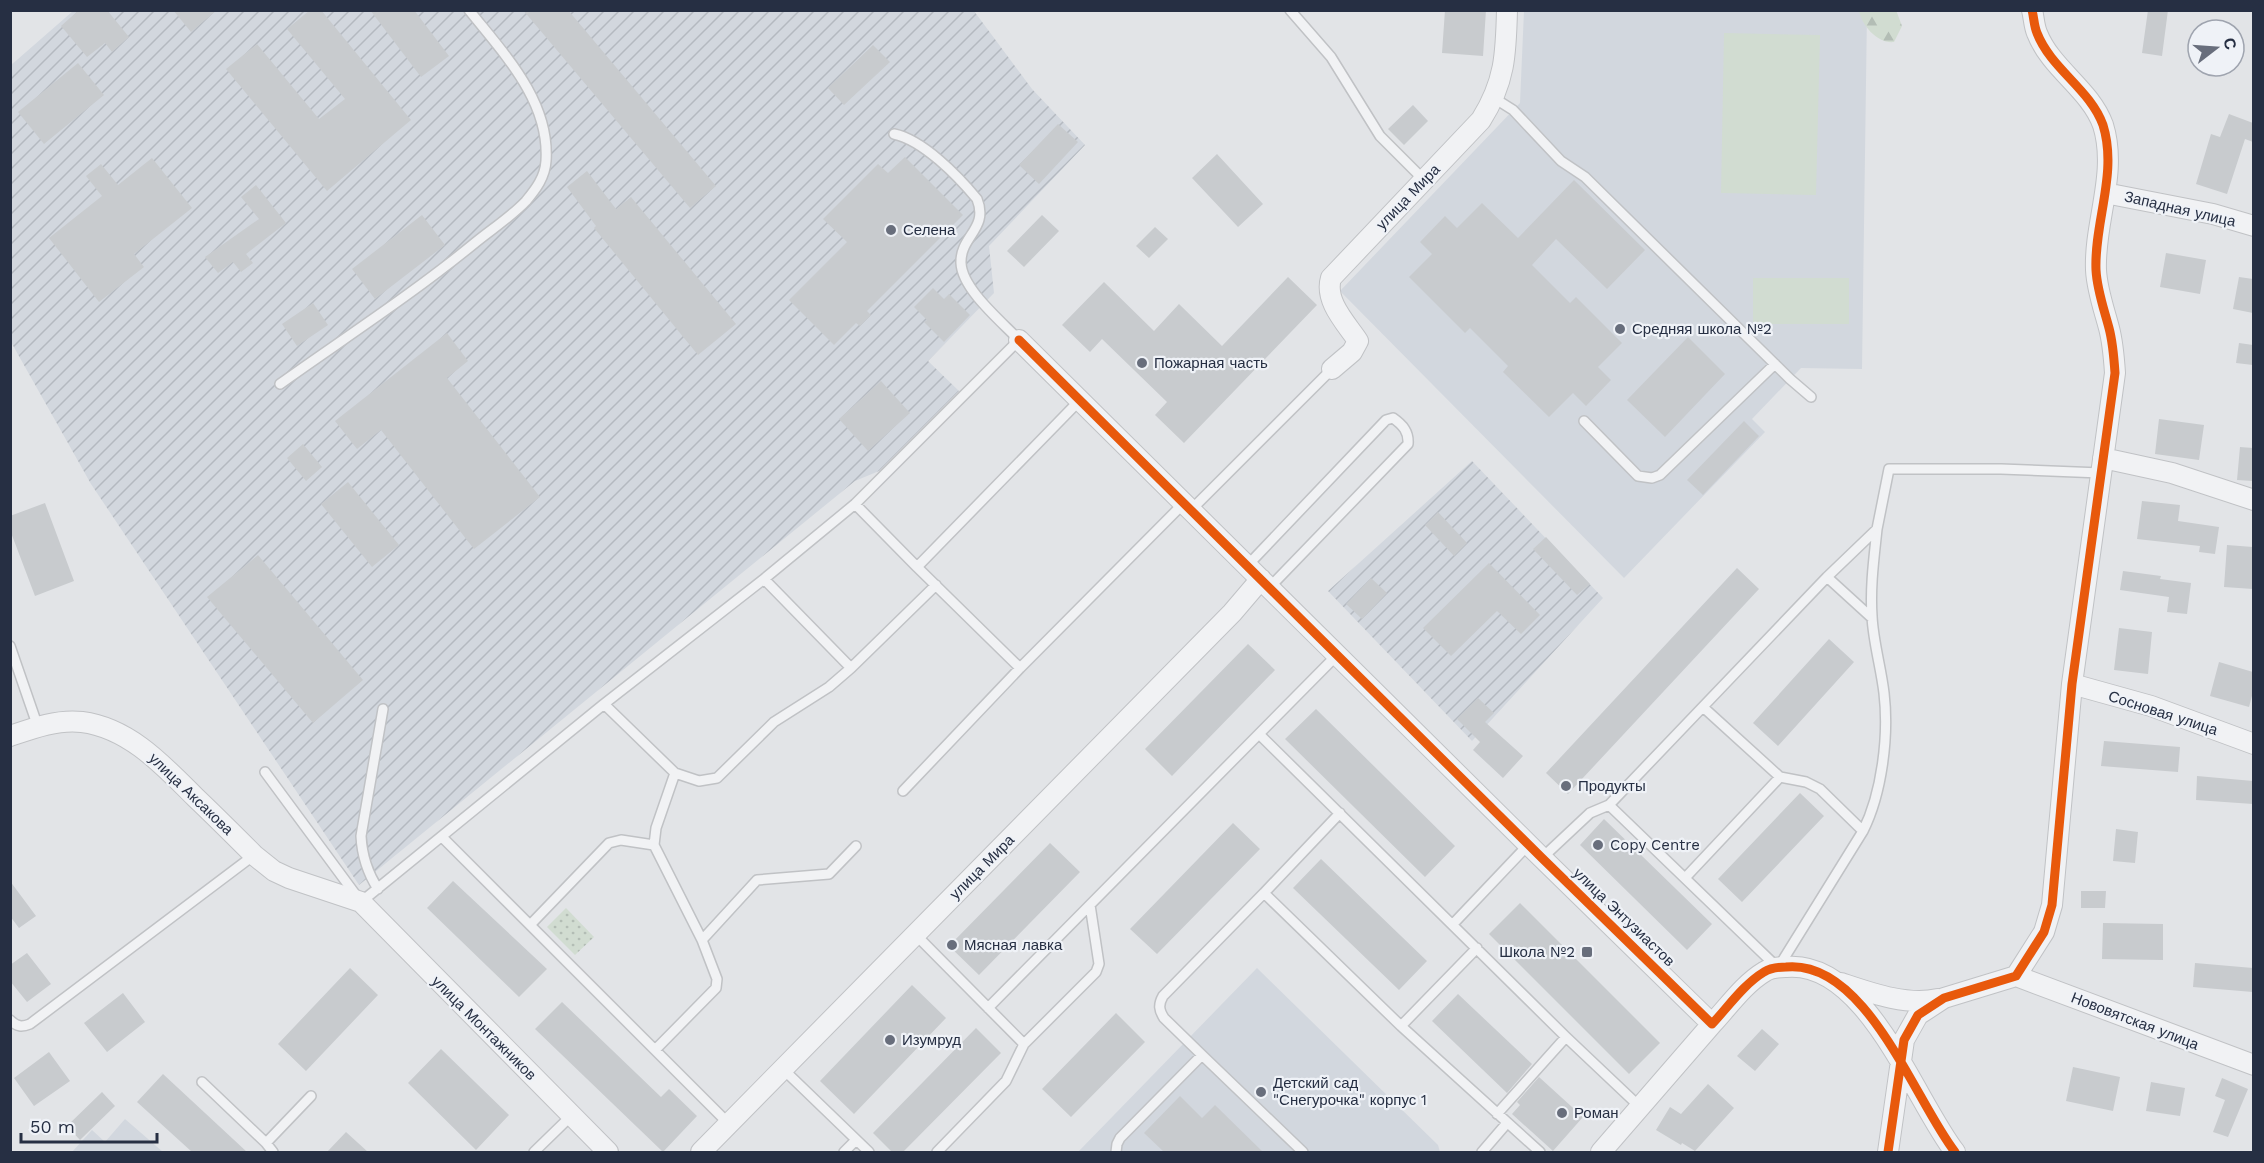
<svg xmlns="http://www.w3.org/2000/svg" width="2264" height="1163" font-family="'Work Sans',sans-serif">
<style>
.built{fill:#d2d7de}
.industrial{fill:url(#industrial-furrows)}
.green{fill:url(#green-dots)}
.forest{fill:url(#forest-firs)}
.pitch{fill:#d1dcd1}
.building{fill:#c8cbce}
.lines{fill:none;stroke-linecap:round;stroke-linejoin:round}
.lane-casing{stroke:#c0c2c5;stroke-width:12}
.street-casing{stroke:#c0c2c5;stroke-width:22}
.lane{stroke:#f1f2f4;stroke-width:9}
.street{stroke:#f1f2f4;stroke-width:20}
.cycleway-casing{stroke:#eff2f7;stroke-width:13}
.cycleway{stroke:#e8590c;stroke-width:9}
.poi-dot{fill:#686e7c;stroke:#eff2f7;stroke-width:2}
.labels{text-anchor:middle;stroke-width:4.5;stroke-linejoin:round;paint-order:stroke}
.street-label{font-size:15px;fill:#262f43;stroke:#eff2f7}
.poi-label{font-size:15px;fill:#262f43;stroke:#eff2f7;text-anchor:start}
</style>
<defs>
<pattern id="industrial-furrows" width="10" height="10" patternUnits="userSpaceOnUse" patternTransform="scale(1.5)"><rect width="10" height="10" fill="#d2d7de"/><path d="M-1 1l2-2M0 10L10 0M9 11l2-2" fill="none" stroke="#b4b9c0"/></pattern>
<pattern id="green-dots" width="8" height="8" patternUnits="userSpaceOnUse" patternTransform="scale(1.5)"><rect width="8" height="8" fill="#d1dcd1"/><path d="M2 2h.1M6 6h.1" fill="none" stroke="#b3bdb5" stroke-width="1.8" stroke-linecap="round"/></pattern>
<pattern id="forest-firs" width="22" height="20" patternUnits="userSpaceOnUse" patternTransform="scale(1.5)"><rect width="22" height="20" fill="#d1dcd1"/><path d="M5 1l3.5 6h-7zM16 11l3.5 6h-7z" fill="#b3bdb5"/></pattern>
</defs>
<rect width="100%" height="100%" fill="#e2e4e7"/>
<path class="built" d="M1524,11h343l-5,358 -61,-1 -49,51 13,13 -141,146 -284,-287 180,-188z
M1257,968l181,177 2,7h-362z
M125,1119l38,33h-91l20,-22 13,12z"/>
<path class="industrial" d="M73,11h901l58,78 53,56 -96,101 5,47 -66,68 31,30 -80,80 -24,10 -496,404 -268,-401 -80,-142 -1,-276z
M1472,461l131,137 -131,143 -144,-150z"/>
<path class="green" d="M566,908l28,29 -19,18 -28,-28z"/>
<path class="forest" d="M1896,10l6,16 -8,16c-16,2 -32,-16 -35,-31z"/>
<path class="pitch" d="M1724,33l96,2 -4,160 -95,-2z
M1753,278h96v46h-96z"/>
<path class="building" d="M79,10h28l22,27 -17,15 -7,-9 -18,14 -26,-31z
M173,10h44l-26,22z
M310,10h11l90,110 -84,71 -101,-122 31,-25 62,75 26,-20 -58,-70z
M370,10h44l35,46 -28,21z
M523,10h45l148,176 -26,22z
M1445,10h41l-3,46 -41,-3z
M2148,10h20l-6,46 -20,-3z
M873,45l17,17 -46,43 -16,-17z
M78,63l26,32 -60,49 -26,-32z
M1413,105l15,16 -24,24 -16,-16z
M2229,114l24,9v19l-8,-3 -18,55 -31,-10 15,-50 9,3z
M1058,124l20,18 -39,42 -20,-19z
M1217,154l46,50 -25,23 -46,-49z
M905,157l58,58 -96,96 4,4 -11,11 -4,-3 -22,22 -45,-45 58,-58 -24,-23 55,-55 10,9z
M152,158l40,50 -58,46 10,13 -45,35 -50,-64 53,-42 -16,-20 15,-12 17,21z
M587,171l29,38 15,-12 105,127 -38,31 -104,-127 2,-2 -29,-39z
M1574,180l71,70 -38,39 -51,-50 -24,26 38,38 6,-6 46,46 -24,24 13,13 -25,26 -13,-13 -24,24 -46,-45 5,-6 -38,-38 -5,5 -56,-56 23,-23 -12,-12 25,-26 12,12 25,-25 36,35z
M256,185l30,38 -40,31 7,9 -12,9 -8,-10 -15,11 -13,-16 54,-38 -18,-22z
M422,215l23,30 -70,54 -23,-30z
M1042,215l17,16 -35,36 -17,-16z
M1155,227l13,12 -19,19 -13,-12z
M2166,253l40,7 -6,34 -40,-7z
M1288,277l29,28 -133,138 -29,-28 12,-13 -65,-63 -12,13 -28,-27 42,-43 50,49 25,-27 43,42z
M2239,277l14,2v34l-20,-4z
M933,288l11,11 5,-5 21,21 -26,27 -20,-20 3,-2 -13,-13z
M313,303l15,22 -31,21 -15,-22z
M447,333l21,28 -21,17 93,119 -66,52 -93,-119 -24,19 -22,-28z
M1688,337l37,37 -60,63 -38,-37z
M2239,343l14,2v20l-17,-2z
M881,381l29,32 -42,38 -29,-32z
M2159,419l45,6 -5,35 -44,-6z
M1744,421l15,15 -56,59 -16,-15z
M303,444l19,23 -16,14 -19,-23z
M2240,447l13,1v33l-16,-1z
M348,482l51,63 -27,22 -51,-63z
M2142,501l38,4 -2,16 41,6 -4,27 -16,-2 1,-6 -63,-7z
M45,503l29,78 -39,15 -25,-66v-14z
M1438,512l29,31 -13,13 -29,-31z
M1546,537l44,47 -13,11 -44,-46z
M2227,545l26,2v42l-29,-2z
M258,555l105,125 -50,43 -106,-126z
M1489,563l51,52 -19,19 -24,-23 -46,45 -28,-28z
M1737,568l22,21 -191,205 -22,-21z
M2123,571l38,5 -1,3 31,4 -4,31 -20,-2 2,-15 -49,-7z
M1371,578l16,15 -25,26 -16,-15z
M2119,628l33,4 -4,42 -34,-4z
M1829,639l25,23 -76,84 -25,-23z
M1248,644l27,26 -103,106 -27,-27z
M2219,662l34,10v20l-4,15 -39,-11z
M1478,698l16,15 -9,9 38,34 -20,22 -30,-28 7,-8 -23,-23z
M1316,709l139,137 -30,31 -140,-138z
M2104,741l76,6 -2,25 -77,-6z
M2197,776l56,5v23l-57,-4z
M1800,793l24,23 -82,86 -24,-23z
M1604,819l108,105 -25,26 -107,-105z
M1233,823l27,26 -103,105 -27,-25z
M2116,829l22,3 -3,31 -22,-2z
M1050,843l30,29 -101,103 -30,-29z
M1321,859l106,102 -28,29 -106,-102z
M10,881l26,35 -17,12 -9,-12z
M453,881l94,88 -28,28 -92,-89z
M2081,891h25l-1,17h-24z
M1520,903l140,140 -31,31 -140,-140z
M2103,923l60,1v36l-61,-1z
M27,953l24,31 -24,18 -17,-21v-16z
M2195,963l58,5v24l-60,-5z
M350,968l28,27 -72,76 -28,-27z
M912,985l34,33 -92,96 -34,-33z
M123,993l22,29 -38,30 -23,-29z
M1458,994l74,70 -25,29 -75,-72z
M562,1002l99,95 8,-8 28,27 -34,36 -128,-123z
M1116,1013l29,29 -74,75 -29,-28z
M976,1028l25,25 -98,99h-11l-19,-19z
M1762,1029l17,15 -24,27 -18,-15z
M441,1049l68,66 -33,35 -68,-67z
M49,1052l21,29 -36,25 -20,-28z
M2073,1067l47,10 -7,34 -47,-10z
M163,1074l84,78h-55l-55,-50z
M1539,1077l44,40 -30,34 -41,-37 8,-9 -3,-3z
M2222,1078l26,11 -20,48 -15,-5 12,-32 -10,-4z
M2151,1082l34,6 -5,28 -34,-5z
M1708,1084l26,24 -39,43 -13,-8 -1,2 -25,-15 14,-23 11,7z
M102,1092l13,14 -35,34 -13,-14z
M1180,1096l22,22 13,-13 48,47h-99l-20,-19z
M346,1132l22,20h-41z"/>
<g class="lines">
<defs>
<path id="lane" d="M1290,10l41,47 49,79 44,44
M1494,98l19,12 48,51 24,16 205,202 21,18
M894,134c29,6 64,42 83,65 12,30 -17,37 -16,64 1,26 40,58 58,77l-164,164 -91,75 -160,125 71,69 24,8 18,-3 57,-56 55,-35 22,-19 85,-83
M280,384c66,-47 134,-91 196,-142 16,-13 36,-26 50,-41 10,-12 19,-24 20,-40 4,-60 -42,-107 -77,-151
M1080,400l-163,167 103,101 164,-165
M1584,421l54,55 14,2 8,-3 115,-111
M855,504l62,63
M1191,510l141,-141
M1247,566l139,-146 7,-2c10,7 16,14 15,26l-138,143
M1827,577l45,41
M764,579l87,89
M10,646l28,81
M1259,734l307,303 74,70
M265,772l96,130 243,-198
M675,773l-19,55 -2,17 48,95
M1780,777l26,5 14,7 43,42
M903,791l117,-123
M1609,805l169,163 85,-137c19,-38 26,-95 21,-138 -3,-26 -11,-52 -12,-77 -2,-29 2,-58 5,-87
M1340,813l-76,80 137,133 139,126
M442,837l287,287
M1542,858l48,-45 19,-8 218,-228 50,-48 12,-60h112l100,4
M1685,878l95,-101 -77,-70
M378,889c-11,-17 -16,-33 -17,-53l22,-127
M1453,924l75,-79
M530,925l79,-82 12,-3 33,5
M916,935l108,109 72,-72 3,-8 -9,-59
M988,1008l349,-353
M10,1020c7,7 12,7 20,4l224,-169
M1401,1026l76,-78
M655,1050l61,-62 1,-9 -15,-39 55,-60 72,-6 27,-28
M1202,1055l-38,-37c-5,-8 -6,-13 -1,-22l101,-103
M783,1069l86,83
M202,1082l64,61
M1497,1114l69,-77
M273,1152l-7,-9 45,-47
M534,1152l37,-36
M844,1152l12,-12
M937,1152l69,-71 18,-37
M1116,1152l1,-8 3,-6 82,-83 101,97
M1482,1152l25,-29"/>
<path id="street" d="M2105,193l108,21 41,12
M1019,340l523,518 170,166c16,-17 32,-40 52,-52 6,-4 15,-5 22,-5 80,-8 129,134 169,185
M1332,369l20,-17 6,-11c-12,-18 -34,-40 -27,-63l150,-158c24,-38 25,-66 26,-110
M2103,458l69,15 82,27
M2072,684l79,22 103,38
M10,736c23,-8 48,-17 72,-14 47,6 81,43 113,75 20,19 39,38 59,58l20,16 15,7 72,24 247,250
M2016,976l238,89
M1841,983c30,10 66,23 97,16
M701,1152l531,-539 29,-34
M1601,1152l111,-128
M1888,1152l16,-112 14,-25 26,-17 72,-22 28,-44 8,-27 20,-221 43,-311c-1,-15 -2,-30 -6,-45 -5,-19 -12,-38 -13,-58 -2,-48 22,-97 7,-145 -13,-36 -52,-56 -66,-92 -3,-7 -3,-15 -5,-23"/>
</defs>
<use href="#lane" class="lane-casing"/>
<use href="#street" class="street-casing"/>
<use href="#lane" class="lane"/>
<use href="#street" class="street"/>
<defs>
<path id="cycleway" d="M1019,340l523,518 170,166c16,-17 32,-40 52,-52 6,-4 15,-5 22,-5 80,-8 129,134 169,185
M1888,1152l16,-112 14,-25 26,-17 72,-22 28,-44 8,-27 20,-221 43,-311c-1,-15 -2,-30 -6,-45 -5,-19 -12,-38 -13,-58 -2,-48 22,-97 7,-145 -13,-36 -52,-56 -66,-92 -3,-7 -3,-15 -5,-23"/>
</defs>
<use href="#cycleway" class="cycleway-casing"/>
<use href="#cycleway" class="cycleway"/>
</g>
<g class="poi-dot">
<circle cx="891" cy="230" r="6"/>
<circle cx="1620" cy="329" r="6"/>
<circle cx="1142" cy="363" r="6"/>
<circle cx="1566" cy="786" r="6"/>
<circle cx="1598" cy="845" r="6"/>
<circle cx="952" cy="945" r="6"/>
<rect x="1581" y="946" width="12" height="12" rx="3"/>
<circle cx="890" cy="1040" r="6"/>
<circle cx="1261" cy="1092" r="6"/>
<circle cx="1562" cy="1113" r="6"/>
</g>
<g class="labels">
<g class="street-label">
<text transform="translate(1408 197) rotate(-46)" y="5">улица Мира</text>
<text transform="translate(2180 209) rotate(13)" y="5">Западная улица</text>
<text transform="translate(2163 713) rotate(18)" y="5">Сосновая улица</text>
<text transform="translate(191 794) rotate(44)" y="5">улица Аксакова</text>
<text transform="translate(982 867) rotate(-45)" y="5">улица Мира</text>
<text transform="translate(1624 917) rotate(44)" y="5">улица Энтузиастов</text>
<text transform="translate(2135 1021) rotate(21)" y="5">Нововятская улица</text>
<text transform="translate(484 1028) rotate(45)" y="5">улица Монтажников</text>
</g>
<g class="poi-label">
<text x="903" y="235">Селена</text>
<text x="1632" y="334">Средняя школа №2</text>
<text x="1154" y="368">Пожарная часть</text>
<text x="1578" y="791">Продукты</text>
<text x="1610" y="850">Copy Centre</text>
<text x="964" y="950">Мясная лавка</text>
<text x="1575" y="957" text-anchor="end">Школа №2</text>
<text x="902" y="1045">Изумруд</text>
<text x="1273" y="1088">Детский сад<tspan x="1273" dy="17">"Снегурочка" корпус 1</tspan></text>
<text x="1574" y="1118">Роман</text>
</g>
</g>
<rect width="2264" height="1163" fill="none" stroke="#262f43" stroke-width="24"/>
<g transform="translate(2216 48) rotate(73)"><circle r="28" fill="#eff2f7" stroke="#9fa4af" stroke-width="1.5"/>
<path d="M0-4.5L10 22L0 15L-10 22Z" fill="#686e7c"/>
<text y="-9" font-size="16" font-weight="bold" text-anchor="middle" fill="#262f43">С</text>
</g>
<path d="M21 1133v9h136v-9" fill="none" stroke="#262f43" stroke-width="3"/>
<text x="30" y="1133" font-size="18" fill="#262f43" stroke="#eff2f7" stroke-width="4.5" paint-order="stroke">50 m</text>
</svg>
